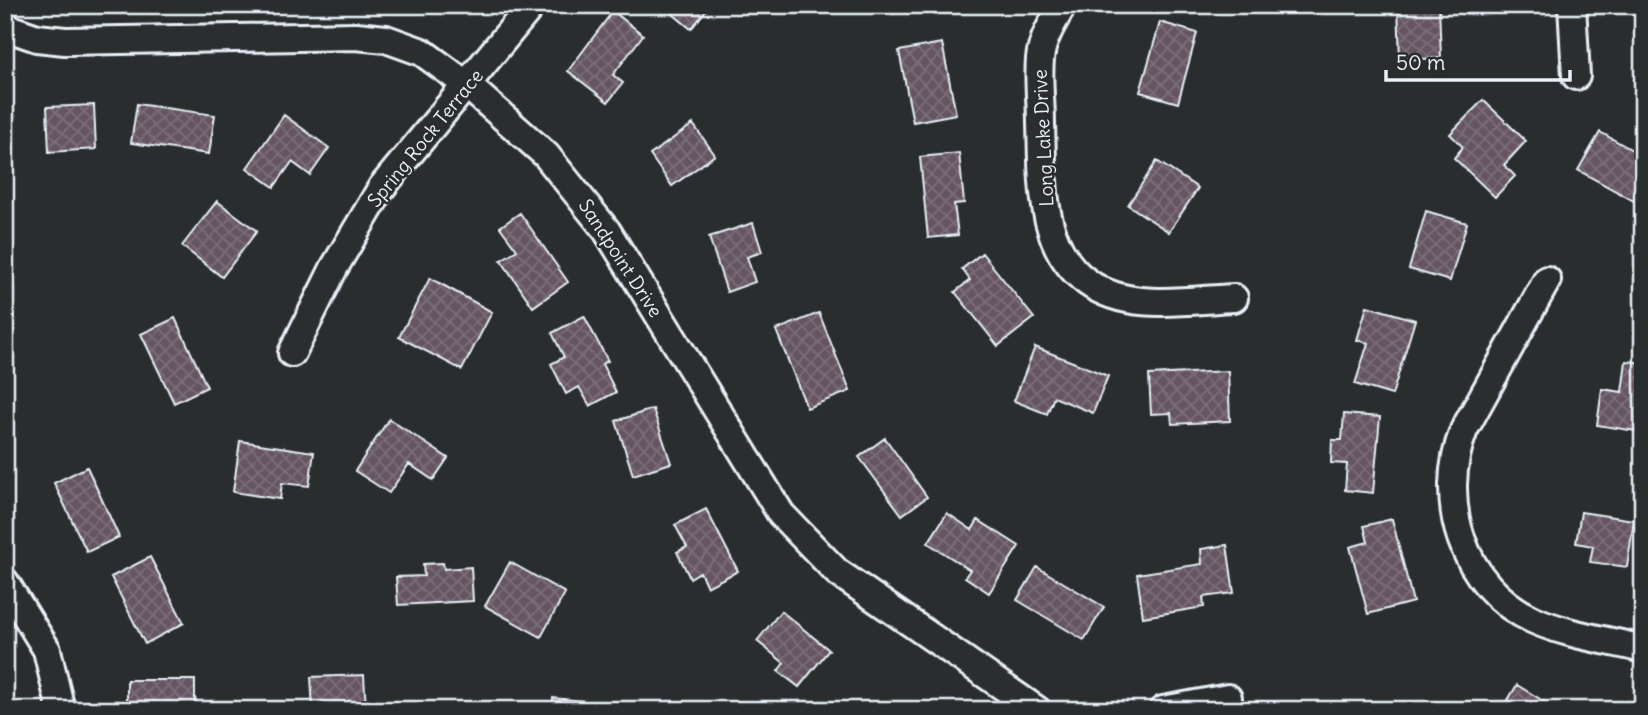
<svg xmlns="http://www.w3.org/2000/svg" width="1648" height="715" font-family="Delius,sans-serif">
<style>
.building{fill:url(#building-cross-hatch);stroke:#e8f1f8;stroke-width:2}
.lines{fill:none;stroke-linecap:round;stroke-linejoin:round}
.street-casing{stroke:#e8f1f8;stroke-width:32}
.street{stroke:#2a2d2e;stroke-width:26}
.labels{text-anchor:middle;stroke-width:5;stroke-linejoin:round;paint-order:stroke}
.street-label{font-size:19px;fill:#e8f1f8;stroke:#2a2d2e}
</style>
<defs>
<pattern id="building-cross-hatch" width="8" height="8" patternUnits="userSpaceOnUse" patternTransform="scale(1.75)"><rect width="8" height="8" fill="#655560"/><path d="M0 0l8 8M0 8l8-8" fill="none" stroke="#7b6e78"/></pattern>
</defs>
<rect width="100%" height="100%" fill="#2a2d2e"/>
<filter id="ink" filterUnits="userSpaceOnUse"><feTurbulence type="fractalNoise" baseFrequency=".0143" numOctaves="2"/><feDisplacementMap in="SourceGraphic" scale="14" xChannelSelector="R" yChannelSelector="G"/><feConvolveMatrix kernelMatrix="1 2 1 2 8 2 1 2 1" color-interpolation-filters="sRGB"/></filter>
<g filter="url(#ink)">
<path class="building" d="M662,5h48l-19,24z
M1398,5h41l2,53 -41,2z
M613,11l30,24 -30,40 10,8 -15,19 -40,-31z
M1160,22l37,11 -19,70 -38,-11z
M942,43l14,71 -43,8 -14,-71z
M1483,100l43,41 -22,24 11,11 -20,21 -41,-39 9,-11 -13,-13z
M137,104l78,11 -6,39 -78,-11z
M94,105l2,44 -47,3 -2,-45z
M5,111l10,5 -10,20z
M284,115l45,33 -19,27 -18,-13 -18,25 -27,-19z
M693,124l22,31 -43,31 -22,-31z
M1600,132l43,24v50l-65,-36z
M959,153l5,50 -10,1 4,31 -30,3 -8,-81z
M1157,161l41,27 -29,44 -41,-27z
M217,201l40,30 -35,46 -40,-31z
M1426,211l41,12 -17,58 -41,-12z
M520,213l48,69 -35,25 -32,-47 16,-10 -17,-23z
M753,223l9,29 -15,5 8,25 -28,10 -18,-55z
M982,253l52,65 -36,28 -43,-54 15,-12 -8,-11z
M430,278l62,34 -30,58 -63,-33z
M1367,306l48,14 -23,75 -37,-11 13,-41 -11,-3z
M819,313l31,78 -43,17 -31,-78z
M584,316l24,45 -6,3 14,28 -26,14 -11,-19 -13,7 -15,-30 13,-7 -12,-24z
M175,318l32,69 -33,16 -33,-69z
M1035,347l73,29 -15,37 -39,-16 -7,17 -33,-13z
M1626,361l17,2v69l-46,-7 5,-36 20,3z
M1228,371l2,50 -58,3 -1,-11 -20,1 -2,-39z
M653,409l18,54 -38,12 -17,-54z
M1344,414l36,3 -7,76 -28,-3 2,-26 -16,-1 1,-23h10z
M389,419l59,39 -15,22 -24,-16 -20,29 -34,-22z
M885,438l42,59 -25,18 -43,-58z
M240,441l74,11 -5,34 -27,-3 -2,16 -47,-7z
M87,467l32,70 -32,15 -33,-69z
M706,509l32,62 -31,16 -7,-15 -10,6 -13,-26 10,-5 -12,-22z
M1581,512l53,8 -7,47 -37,-5 3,-16 -17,-3z
M947,513l25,17 6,-10 41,26 -30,47 -24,-16 5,-7 -42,-27z
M1392,519l21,83 -45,12 -18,-67 18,-5 -4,-16z
M1227,545l7,48 -31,4 1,10 -61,10 -6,-43 65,-10 -1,-15z
M150,557l34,66 -39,21 -34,-67z
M510,562l55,31 -24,44 -56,-31z
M443,563l1,6 27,-2 2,34 -75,4 -2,-28 28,-1 -1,-12z
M1037,567l67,40 -20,33 -67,-40z
M781,611l48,39 -30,37 -21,-16 6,-8 -27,-22z
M364,675l2,35h-53l-2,-33z
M127,680h68v30l-68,-3z
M1517,685l41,25h-56z
M553,698l60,6 -1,6h-60z"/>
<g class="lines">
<defs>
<path id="street" d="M1063,5c-10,17 -21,34 -23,54 -2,21 1,43 1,64 2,54 -3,123 46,159 41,30 99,18 147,16
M1572,5l4,71
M5,27l32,11 28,3 291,-5 30,3 36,13 45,33 79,70 61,76 174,283 56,58 200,138
M1547,280l-83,150c-28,70 -2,158 70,190 34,15 73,20 109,29
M292,353l42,-85 48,-81 150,-182
M5,582l42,68 14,60
M1163,710l65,-12"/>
</defs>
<use href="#street" class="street-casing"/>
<use href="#street" class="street"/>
</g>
</g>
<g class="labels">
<g class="street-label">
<text transform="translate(425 138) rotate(-51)" y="7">Spring Rock Terrace</text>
<text transform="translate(1043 138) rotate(-93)" y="7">Long Lake Drive</text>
<text transform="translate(621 258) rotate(57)" y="7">Sandpoint Drive</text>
</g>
</g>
<rect width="1648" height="715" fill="none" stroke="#2a2d2e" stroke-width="28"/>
<rect x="14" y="14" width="1620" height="687" fill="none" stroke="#e8f1f8" stroke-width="2.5" filter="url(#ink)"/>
<path d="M1386 70v10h184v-10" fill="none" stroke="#e8f1f8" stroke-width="3.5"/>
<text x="1396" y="70" font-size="21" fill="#e8f1f8" stroke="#2a2d2e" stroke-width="5" paint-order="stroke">50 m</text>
</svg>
